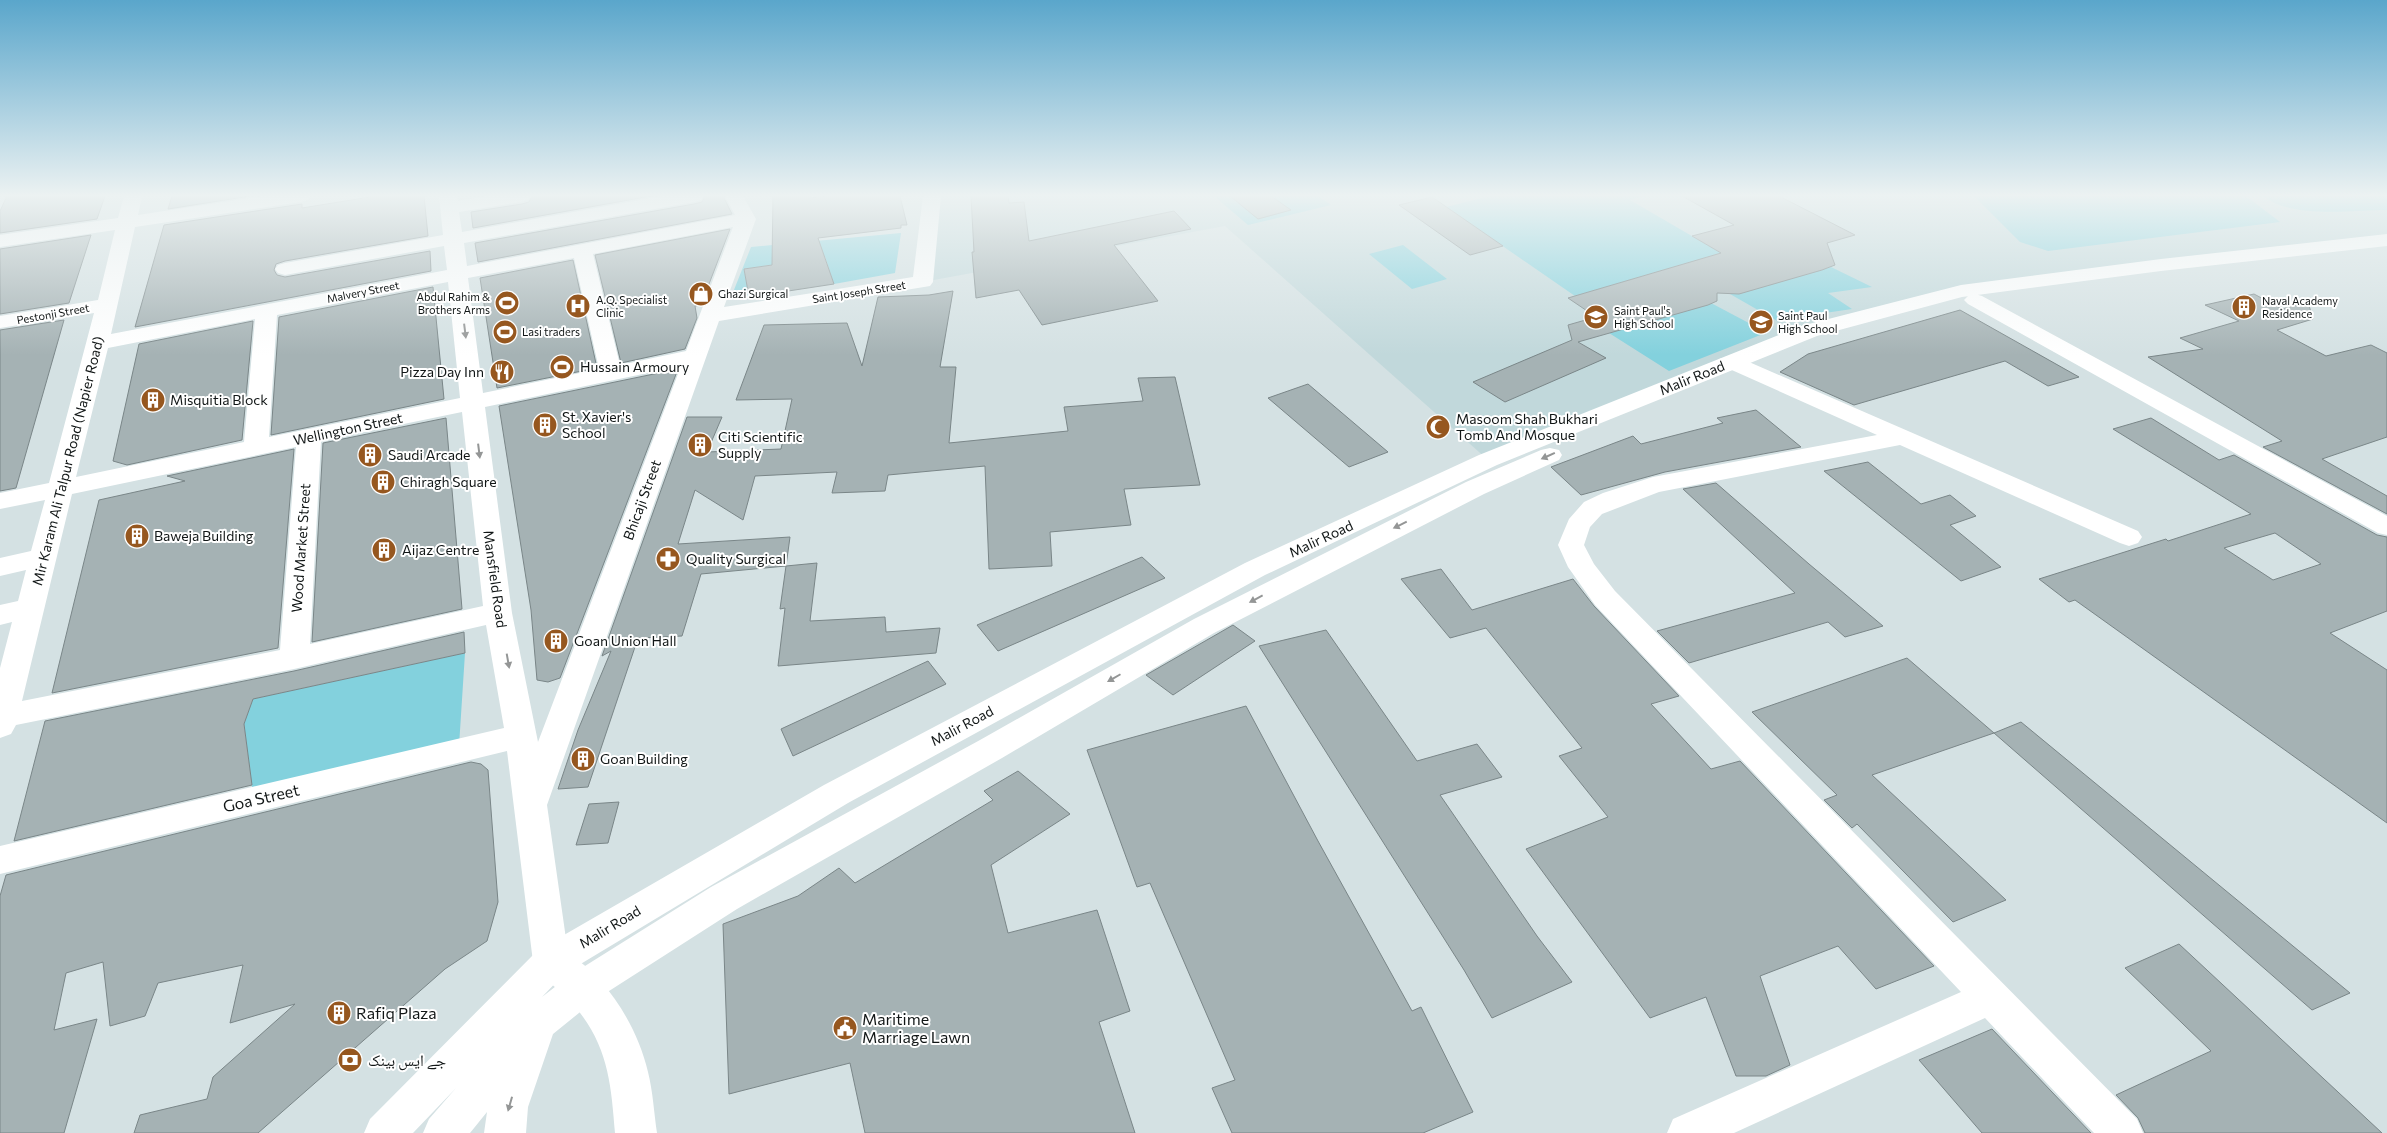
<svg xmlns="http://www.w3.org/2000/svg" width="2387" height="1133" font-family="Commissioner,'Noto Naskh Arabic',sans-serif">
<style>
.built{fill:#c1d8db}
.green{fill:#83d1dd}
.building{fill:#a5b2b4;stroke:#7a8688;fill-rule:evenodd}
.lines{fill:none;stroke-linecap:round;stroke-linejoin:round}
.minor{fill:#fff;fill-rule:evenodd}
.major{fill:#fff;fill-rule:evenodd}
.oneway{fill:#949696}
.labels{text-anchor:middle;stroke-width:4;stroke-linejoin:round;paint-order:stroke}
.far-street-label{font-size:11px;fill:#111616;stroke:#fff}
.far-poi-label{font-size:11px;fill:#111616;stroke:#fff;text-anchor:start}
.poi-label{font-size:14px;fill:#111616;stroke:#fff;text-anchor:start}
.street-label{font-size:14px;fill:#111616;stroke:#fff}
.near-street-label{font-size:16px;fill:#111616;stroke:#fff}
.near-poi-label{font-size:16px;fill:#111616;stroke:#fff;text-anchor:start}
</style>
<rect width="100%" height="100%" fill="#d4e1e3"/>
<path class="built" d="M932,196h1455v43l-426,52 -152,40 -321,129 -263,-234 -302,56z"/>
<path class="green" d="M1214,196h104l13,9 -83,20z
M1490,196h154l-14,4 91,53 -146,43 -129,-89z
M1974,196h272l34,26 -232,29 -28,-9z
M2263,196h124v14c-36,0 -95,9 -124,-14z
M901,233l-6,40 -61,11 -9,-27 -81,12 5,28 -19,3 21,-53z
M1403,245l44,34 -35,10 -43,-35z
M1831,267l41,20 -44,6 24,16 -34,5 -17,6 -6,-3 -16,5 -49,-28z
M1711,303l51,27 1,4 -94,37 -60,-38z
M465,653l-6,93 -206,48 -9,-70 9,-25z"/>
<path class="building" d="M7,196h98l-8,23 -97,14v-22z
M172,196h78l-82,13z
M376,196h48l4,40 -143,25 -9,3 -2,6 3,5 8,2 145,-26 1,20 -296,56 29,-102 138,-21v4z
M532,196h119l-178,32 -2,-16 51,-8 7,-2z
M705,196h18l9,18 -254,48 -3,-19 219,-39 8,-2z
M773,196h36v2l19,-2h72l7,29h-6v3l-83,10 16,46 -85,13 -5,-28 28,-4z
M971,196h37l1,7 15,-1 5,39 145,-30 17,18 -77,16 44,56 -116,24 -23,-35 -43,8 -4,-46h2z
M1230,196h41l20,14 -33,9z
M1682,196h97l76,39 -28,8 8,22 -13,5 -83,24 -22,-1v8l-9,4 -130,37 28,16 -101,44 -32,-20 99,-42 -4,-15 28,-8 -28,-19 153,-45 -29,-17 42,-11z
M1432,197l71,49 -33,9 -71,-50z
M730,229l-29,76 -6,1 2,12 -12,31 -64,14 -26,-108z
M91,235l-22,68 -69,11v-65z
M573,260l24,108 -100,20 -17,-110z
M433,287l11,112 -173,36 8,-118z
M953,291l-13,76h16l-7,76 119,-12 -4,-24 79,-6 -5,-23 37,-1 25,108 -76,4 7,36 -81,7 2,34 -63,3 -4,-103 -97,9 -3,16 -53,2 5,-21 -82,4 -12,44 -48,-30 -17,54 112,-7 -4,29 -85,8 -19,62 -44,2 -50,149 -30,2 20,-59 33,-79 -9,5 85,-239h35l-15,35 74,-3 11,-50 -56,1 28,-75 83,-2 15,43 16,-69 51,-2z
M2254,294l28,15 26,-7 5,17 -36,11 49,26 45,-11 16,8v84l-65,22 65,37v18l-124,-67 19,-6 -134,-84 55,-8 -23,-11 59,-17 -34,-16z
M1960,310l119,67 -31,9 -43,-25 -151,44 -74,-33 28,-18z
M64,320l-48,168 -16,3v-161z
M253,321l-11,119 -115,25 -14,-4 26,-117z
M678,369l-118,309 -12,4 -11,-2 -6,-70 -32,-204z
M1308,384l80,68 -39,15 -81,-69z
M1756,410l45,37 -136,25 -84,23 -30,-28 82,-31 8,8 82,-21 -6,-5z
M446,418l16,191 -150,33 11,-199z
M2151,418l68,42 15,-5 143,80 10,2v74l-57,22 57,37v153l-312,-223 -6,2 -30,-23 127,-40 2,2 83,-27 -138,-85zM2275,533l46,31 -48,16 -49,-32z
M294,449l-16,199 -226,45 47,-193 86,-19 -18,-5z
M1868,462l53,42 29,-9 26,21 -26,9 51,42 -40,14 -137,-110z
M1716,483l93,81 74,62 -38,11 -17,-15 -139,41 -32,-32 138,-38 -112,-104z
M1142,557l23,21 -167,73 -21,-26z
M817,563l-7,58 75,-4 1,15 54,-4 -4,25 -158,13 7,-58 -5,1 6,-43z
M1441,569l31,41 101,-31 21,27 85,90 -28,8 60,65 29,-8 194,205 -58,23 -38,-43 -78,30 30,89 -24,11h-30l-30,-79 -56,21 -124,-169 82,-32 -49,-61 23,-8 -96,-120 -36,10 -49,-59z
M1233,625l22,16 -82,54 -27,-20z
M1326,630l91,131 60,-17 25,33 -62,18 97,141 35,46 -80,36 -28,-48 -205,-324z
M464,632l1,21 -212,46 -9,25 8,61 -238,56 31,-120 249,-50z
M1907,658l87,75 -122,42 134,125 -53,22 -96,-98 -5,4 -28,-28 13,-5 -85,-83z
M928,661l18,23 -153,72 -12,-27z
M1246,706l72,135 94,170 9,-4 52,105 -50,21h-191l-20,-45 23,-8 -85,-197 -13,4 -50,-137z
M2021,722l329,271 -38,17 -318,-277z
M471,762l10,2 7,6 10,132 -11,39 -42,28 -187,164h-124l6,-18 67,-16 6,-22 82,-73 -65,19 13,-58 -85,18 -13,33 -35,10 -7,-64 -37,11 -12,57 43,-11 -33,114h-64v-237l6,-21z
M1018,771l52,43 -79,51 17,68 89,-23 33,101 -31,11 36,111h-270l-15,-70 -121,31 -6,-170 75,-28 41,-28 16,15 138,-83 -9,-9z
M619,802l-11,41 -32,2 13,-41z
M2179,944l203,189h-237l-7,-15 -22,-23 95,-44 -86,-83z
M1992,1029l99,104h-109l-63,-73z"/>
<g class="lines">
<path class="minor" d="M124,196h18l-4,19 125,-19h47l-2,4 -7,2 -166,25 -24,107 336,-64 -3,-24 -159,29 -7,-2 -3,-4 3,-4 7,-2 158,-28 -4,-39h18l1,5 29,-5h43l-2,4 -7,2 -62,10 3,20 200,-36h41l-2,4 -7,2 -230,41 3,23 268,-51 -10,-19h18l13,23 -32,88 189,-30 10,-81h18l-8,86 -3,4 -211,35 -172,484 21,148c40,26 69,73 80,119 5,20 6,41 9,61h-42c-4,-51 -7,-89 -43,-130 -12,-15 -31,-23 -39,-41l-26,-211 -507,123v-28l504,-118 -18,-103 -192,44 -278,56 -5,9 -11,4v-70l12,-46 -12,3v-20l18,-4 8,-31 -26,6v-18l31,-7 14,-51 -45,9v-16l49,-10 45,-170 -94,15v-12l98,-16 17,-70 -115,17v-12l118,-17zM733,227l-47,124 -66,14 -27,-111zM574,258l25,111 -116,24 -15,-115zM448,282l12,116 -191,39 8,-122zM255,319l-11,123 -168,35 32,-129zM681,366l-143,376 -26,-129 -27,-206zM462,412l21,194 -173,38 11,-203zM296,447l-16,203 -258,51 50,-207z
M1975,294l7,2 405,220v19l-9,-2 -410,-229 -4,-4 4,-4z
M1733,355l405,176 4,6 -4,6 -9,3 -9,-3 -220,-98 -241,47 -57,22 -12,13 -6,18 10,19 21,27 522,528 6,14h-49l-109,-115 -251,115h-67l6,-14 288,-127 -366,-387 -27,-38 -10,-22 11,-26 15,-17 19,-9 50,-16 224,-42 -152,-68 -3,-5 3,-5z"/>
<path class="major" d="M2387,234v12l-226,25 -199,26 -145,39 -320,129 -232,110 -417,228 -284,171 -22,23 27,-21 142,-89 269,-147 214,-121 272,-137 75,-32 9,-2 9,2 3,5 -3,5 -75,34 -270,139 -212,125 -265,151 -142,91 -42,34 -25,73 -2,26h-42l3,-21 -17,21h-47l6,-14 27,-31 -43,45h-49l6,-14 168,-169 286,-165 421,-222 234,-108 322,-129 160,-41 200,-26z"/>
</g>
<defs><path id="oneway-solid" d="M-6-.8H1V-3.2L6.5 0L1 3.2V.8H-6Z" transform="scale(1.25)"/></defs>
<g class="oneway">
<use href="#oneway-solid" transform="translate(465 331) rotate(83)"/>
<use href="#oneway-solid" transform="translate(479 451) rotate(83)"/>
<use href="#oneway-solid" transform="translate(1548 456) rotate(156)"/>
<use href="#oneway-solid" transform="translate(1400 525) rotate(154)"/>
<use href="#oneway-solid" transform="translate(1256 599) rotate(152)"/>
<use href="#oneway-solid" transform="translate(508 661) rotate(80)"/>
<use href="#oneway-solid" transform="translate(1114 678) rotate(150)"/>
<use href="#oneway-solid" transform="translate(510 1104) rotate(106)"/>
</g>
<linearGradient id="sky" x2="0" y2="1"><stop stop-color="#5aa6cb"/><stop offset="0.55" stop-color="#ecf2f2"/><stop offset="1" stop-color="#ecf2f2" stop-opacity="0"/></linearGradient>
<rect width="2387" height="355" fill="url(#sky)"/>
<defs>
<symbol id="shop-disc" viewBox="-11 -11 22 22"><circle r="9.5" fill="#96571f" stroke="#fff"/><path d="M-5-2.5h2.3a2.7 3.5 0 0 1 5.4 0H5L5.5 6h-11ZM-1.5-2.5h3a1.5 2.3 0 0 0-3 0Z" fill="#fff"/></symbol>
<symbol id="stadium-disc" viewBox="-11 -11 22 22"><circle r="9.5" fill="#96571f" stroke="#fff"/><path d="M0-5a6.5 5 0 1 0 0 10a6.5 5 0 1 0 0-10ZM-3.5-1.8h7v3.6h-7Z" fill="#fff"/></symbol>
<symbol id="hospital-disc" viewBox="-11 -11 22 22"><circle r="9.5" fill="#96571f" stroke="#fff"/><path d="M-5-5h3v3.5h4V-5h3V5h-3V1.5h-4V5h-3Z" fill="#fff"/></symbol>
<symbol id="building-disc" viewBox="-11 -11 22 22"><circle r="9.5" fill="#96571f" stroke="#fff"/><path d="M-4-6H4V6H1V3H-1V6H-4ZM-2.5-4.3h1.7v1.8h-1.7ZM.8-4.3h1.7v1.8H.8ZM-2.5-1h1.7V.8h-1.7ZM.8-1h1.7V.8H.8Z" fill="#fff"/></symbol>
<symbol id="school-disc" viewBox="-11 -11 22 22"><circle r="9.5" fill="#96571f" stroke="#fff"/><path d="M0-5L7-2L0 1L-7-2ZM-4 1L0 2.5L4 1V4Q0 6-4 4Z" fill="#fff"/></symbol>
<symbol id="restaurant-disc" viewBox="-11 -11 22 22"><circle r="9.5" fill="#96571f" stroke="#fff"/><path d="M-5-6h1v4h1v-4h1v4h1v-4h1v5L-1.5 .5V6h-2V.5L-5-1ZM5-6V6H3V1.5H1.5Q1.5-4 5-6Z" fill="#fff"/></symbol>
<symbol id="mosque-disc" viewBox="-11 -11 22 22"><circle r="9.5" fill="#96571f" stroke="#fff"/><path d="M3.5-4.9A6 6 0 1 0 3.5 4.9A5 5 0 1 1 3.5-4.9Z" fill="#fff"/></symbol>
<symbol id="pharmacy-disc" viewBox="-11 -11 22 22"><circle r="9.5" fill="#96571f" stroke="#fff"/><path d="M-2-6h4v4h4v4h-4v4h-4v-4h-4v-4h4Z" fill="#fff"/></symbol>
<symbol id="civic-disc" viewBox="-11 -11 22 22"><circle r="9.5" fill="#96571f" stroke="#fff"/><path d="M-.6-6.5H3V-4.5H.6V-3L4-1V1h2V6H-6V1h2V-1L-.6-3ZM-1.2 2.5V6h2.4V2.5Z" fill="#fff"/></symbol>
<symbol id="bank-disc" viewBox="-11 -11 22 22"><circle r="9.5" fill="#96571f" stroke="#fff"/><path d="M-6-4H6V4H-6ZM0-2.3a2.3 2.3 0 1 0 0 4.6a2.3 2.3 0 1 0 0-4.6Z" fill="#fff"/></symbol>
</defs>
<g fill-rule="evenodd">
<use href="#shop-disc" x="687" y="280" width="28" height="28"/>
<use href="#stadium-disc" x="493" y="289" width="28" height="28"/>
<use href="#hospital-disc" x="564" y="292" width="28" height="28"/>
<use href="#building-disc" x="2230" y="293" width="28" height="28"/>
<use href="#school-disc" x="1582" y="303" width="28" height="28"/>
<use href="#school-disc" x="1747" y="308" width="28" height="28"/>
<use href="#stadium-disc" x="491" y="318" width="28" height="28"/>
<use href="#stadium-disc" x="548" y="353" width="28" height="28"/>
<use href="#restaurant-disc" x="488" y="358" width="28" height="28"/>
<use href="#building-disc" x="139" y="386" width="28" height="28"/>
<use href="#building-disc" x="531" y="411" width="28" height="28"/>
<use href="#mosque-disc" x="1424" y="413" width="28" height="28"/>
<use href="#building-disc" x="686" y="431" width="28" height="28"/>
<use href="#building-disc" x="356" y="441" width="28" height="28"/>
<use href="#building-disc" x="369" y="468" width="28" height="28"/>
<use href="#building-disc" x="123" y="522" width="28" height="28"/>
<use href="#building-disc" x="370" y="536" width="28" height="28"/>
<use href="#pharmacy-disc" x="654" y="545" width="28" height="28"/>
<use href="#building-disc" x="542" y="627" width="28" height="28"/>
<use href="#building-disc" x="569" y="745" width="28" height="28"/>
<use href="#building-disc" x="325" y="999" width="28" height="28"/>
<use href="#civic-disc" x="831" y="1014" width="28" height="28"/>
<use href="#bank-disc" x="336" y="1046" width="28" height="28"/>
</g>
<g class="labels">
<g class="far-street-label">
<text transform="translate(363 292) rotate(-11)" y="4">Malvery Street</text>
<text transform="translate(859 292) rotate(-9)" y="4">Saint Joseph Street</text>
<text transform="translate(53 314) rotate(-10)" y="4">Pestonji Street</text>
</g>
<g class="far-poi-label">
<text x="718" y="298">Ghazi Surgical</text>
<text x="490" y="301" text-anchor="end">Abdul Rahim &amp;<tspan x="490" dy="13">Brothers Arms</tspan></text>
<text x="596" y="304">A.Q. Specialist<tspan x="596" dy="13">Clinic</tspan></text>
<text x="2262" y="305">Naval Academy<tspan x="2262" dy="13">Residence</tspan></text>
<text x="1614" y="315">Saint Paul's<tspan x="1614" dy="13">High School</tspan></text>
<text x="1778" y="320">Saint Paul<tspan x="1778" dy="13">High School</tspan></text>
<text x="522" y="336">Lasi traders</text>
</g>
<g class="poi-label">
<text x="580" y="372">Hussain Armoury</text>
<text x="484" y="377" text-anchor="end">Pizza Day Inn</text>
<text x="170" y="405">Misquitia Block</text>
<text x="562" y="422">St. Xavier's<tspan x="562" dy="16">School</tspan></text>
<text x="1456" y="424">Masoom Shah Bukhari<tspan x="1456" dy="16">Tomb And Mosque</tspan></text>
<text x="718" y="442">Citi Scientific<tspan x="718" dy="16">Supply</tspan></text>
<text x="388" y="460">Saudi Arcade</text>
<text x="400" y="487">Chiragh Square</text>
<text x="154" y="541">Baweja Building</text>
<text x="402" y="555">Aijaz Centre</text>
<text x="686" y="564">Quality Surgical</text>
<text x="574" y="646">Goan Union Hall</text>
<text x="600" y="764">Goan Building</text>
</g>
<g class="street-label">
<text transform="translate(1692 378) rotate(-22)" y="5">Malir Road</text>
<text transform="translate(348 429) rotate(-12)" y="5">Wellington Street</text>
<text transform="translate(68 461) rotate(-76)" y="5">Mir Karam Ali Talpur Road (Napier Road)</text>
<text transform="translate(642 500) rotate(-70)" y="5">Bhicaji Street</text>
<text transform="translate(1321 539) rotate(-25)" y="5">Malir Road</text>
<text transform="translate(301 548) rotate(-86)" y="5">Wood Market Street</text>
<text transform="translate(495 579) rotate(82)" y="5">Mansfield Road</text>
<text transform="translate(962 726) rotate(-28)" y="5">Malir Road</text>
<text transform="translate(610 927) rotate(-31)" y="5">Malir Road</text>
</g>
<g class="near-street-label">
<text transform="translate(261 798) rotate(-13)" y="6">Goa Street</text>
</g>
<g class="near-poi-label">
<text x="356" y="1019">Rafiq Plaza</text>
<text x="862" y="1025">Maritime<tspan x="862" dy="18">Marriage Lawn</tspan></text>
<text x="368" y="1066">جے ایس بینک</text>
</g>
</g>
</svg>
